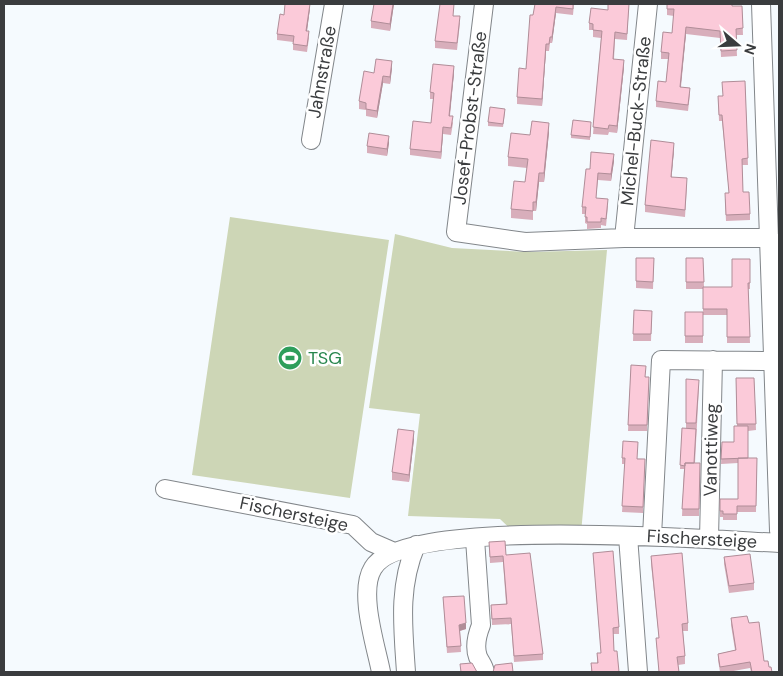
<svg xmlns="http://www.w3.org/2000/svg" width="783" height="676" font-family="'DM Sans',sans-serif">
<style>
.green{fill:#cdd6b6}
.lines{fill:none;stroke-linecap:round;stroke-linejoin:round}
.minor-casing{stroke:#82868a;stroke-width:20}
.minor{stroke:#fff;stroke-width:18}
.wall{fill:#d8aebb}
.shaded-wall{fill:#b08d98}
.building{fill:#fbcad9;stroke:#b08d98}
.labels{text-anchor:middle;stroke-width:5;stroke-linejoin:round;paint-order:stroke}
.street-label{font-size:18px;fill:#3a3c3e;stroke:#fff}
.leisure-label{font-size:18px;fill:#27864d;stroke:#fff;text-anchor:start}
</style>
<rect width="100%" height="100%" fill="#f5fafe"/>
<path class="green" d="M230,217l159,23 -39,258 -158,-23z
M395,234l57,14 76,4 79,-2 -26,283 -64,2 -17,-16 -92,-3 12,-102 -51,-6z"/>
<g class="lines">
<defs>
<path id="minor" d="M484,4l-28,228 69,10 99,-4
M648,4l-24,234h146
M761,4l18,527
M311,140l23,-136
M165,489l188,36 18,17 23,10
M628,536l10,136
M652,536l9,-176 114,1
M475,539l6,86c-4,10 -7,21 -3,32 3,6 6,9 7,15
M709,539l4,-179
M381,672c-5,-26 -23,-80 -8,-104 30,-53 342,-28 406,-25
M406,672c-3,-45 -8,-85 10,-127"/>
</defs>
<use href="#minor" class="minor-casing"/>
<use href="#minor" class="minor"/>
</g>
<path class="wall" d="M394,4l-4,27 -19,-3v-7z
M535,4h39l-1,11 -17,-2 -4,30h-2l-1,8h-3l-4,55 -25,-2v-7l9,-28z
M629,4l-2,36 -12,-1 -1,20 10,8 -7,66 -8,-1 -1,3 -15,-1 8,-96 -8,-1v-7h-4v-7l19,-13z
M742,6l1,29h-7l1,21 -16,1 -1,-19 -34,-4 -5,53 9,7 -2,17 -32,-4v-6l10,-19 2,-23h-7v-7l11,-19 2,-17 -7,-1v-6z
M310,8l-3,23 2,7 -2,14 -14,-2v-8l-16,-2v-6l7,-19z
M454,16l6,7 -3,27 -22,-2v-7z
M392,68l-2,16 -7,-1 -6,35 -11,-2v-6l-7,-1v-8l15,-28z
M454,73l-4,43 3,7 -2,12 -8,-1 -2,25 -31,-4v-6l21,-26 2,-24h-3v-7z
M745,81l3,84h-6l1,27 7,22v6l-24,1 -1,-21 4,-7 -7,-72h-3l-1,-25h4z
M505,112l-2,15 -15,-1v-4z
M591,125l-1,15 -19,-2v-3z
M549,132l-5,50h-5l-3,29h-3v9l-22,-2v-9l14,-27 2,-14 -19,-2v-9l22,-22z
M389,143l-2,13 -20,-3v-7z
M674,150l-3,27 16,8 -2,32 -40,-5v-7z
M614,161l-3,20 -13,-1 -2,18 12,8 -2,20 -5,-1v3l-14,1v-5l-2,-1v-9h-3v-7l8,-38z
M636,258h18l-1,31 -17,-1z
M686,258h17l1,29h28l18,-28v30h-2l2,54h-23v-28h-24v28h-18v-31h18v-23h-17z
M634,310l18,1 -1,30h-18z
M631,365l15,12h3l-2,54h-19z
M736,378h18l2,52 -8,1v27h9l-1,54h-19v8h-14v-3h-3v-18h18v-36l-17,1 1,-22h12l3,-16z
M686,379l13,7 -4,77h5l-1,53h-17l2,-47h-4l2,-41 4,1z
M414,439l-5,43 -17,-2v-8z
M622,458l23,1 -2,54 -21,-1 3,-48h-3z
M489,542l17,13 37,99v6l-29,2 -3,-38 -19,1 -1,-20 15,-1 -3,-42 -13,1z
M593,553l26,74v7h-6l1,17 5,21h-28v-9h6v-10h4z
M651,556l37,67v8h-5l2,25v8l-7,1 1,7h-20l-3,-34h3l-8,-74z
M724,557l30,26v7l-25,3 -5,-29z
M443,597l23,32 -6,2 1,21 -14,1z
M731,618l18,5 15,38 8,11h-21l-1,-4 -22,4h-8l-2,-12v-6l17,-4 -4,-25z"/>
<path class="shaded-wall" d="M310,4v4l-4,30v-7z
M393,4h1l-4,27v-7z
M556,7v6l-4,30v-6z
M686,27v7l-6,59v-6z
M546,44v7l-4,55v-7z
M624,60v7l-7,66v-7z
M392,61v7l-2,16v-7z
M454,66v7l-5,49v-6z
M383,76v7l-6,35v-7z
M549,123v9l-5,50v-9z
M443,127v7l-2,25v-7z
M389,136v7l-2,13v-7z
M674,143v7l-3,34v-7z
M614,154v7l-3,20v-7z
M539,173v9l-3,29v-9z
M414,431v8l-5,43v-7z
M466,623v6l-7,2v-6z"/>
<path class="building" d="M285,4h25l-4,27h3l-2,15 -14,-2 1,-8 -17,-2 3,-20 4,1z
M374,4h19l-3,20 -19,-3z
M440,4h14l-1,12h7l-3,27 -22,-2z
M535,4h38v5l-17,-2 -4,30h-2l-1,7h-3l-4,55 -25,-2 2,-29 7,1 4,-54h3z
M608,4h21l-2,30 -12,-2 -2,27 11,1 -7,66 -8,-1 -1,4 -15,-2 9,-96 -9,-1v-6l-4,-1 2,-15 17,2z
M667,4h65v2h10l1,22 -7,1 1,21 -16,1 -1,-20 -34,-4 -6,60 10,1 -2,17 -32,-4 2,-20 8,1 3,-29 -8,-1 2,-20 9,1 2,-24h-7z
M376,59l16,2 -2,16 -7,-1 -6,35 -11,-2v-6l-7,-2 5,-30 10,2z
M433,64l21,2 -5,50h4l-2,12 -8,-1 -2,25 -31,-3 3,-28 18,2 3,-30 -4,-1z
M745,81l3,77 -6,1 1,33h6l1,22 -24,1 -1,-22h4l-7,-78h-3l-1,-19h5l-1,-14z
M490,107l15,2 -2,15 -15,-2z
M573,120l18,2 -1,15 -19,-2z
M532,121l17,2 -5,50h-5l-3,29h-3v9l-22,-2 3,-28 11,1 3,-23 -20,-2 3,-24 19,2z
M369,133l20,3 -2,13 -20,-3z
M651,140l23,3 -3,34 16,1 -2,32 -40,-5z
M591,152l23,2 -3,20 -13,-1 -2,25 12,1 -2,20 -5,-1v4h-14v-5h-2l1,-10h-4l4,-38h4z
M636,258h18l-1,24 -17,-1z
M686,258h17l1,24h-18z
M732,259h18v24h-2l2,54h-23v-28h-24v-22h29z
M634,310l18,1 -1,23h-18z
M685,312h18v24h-18z
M631,365l15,1 -1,11h4l-2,48h-19z
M736,378h18l2,46h-19z
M686,379l13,1 -3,43h-10z
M734,426h14v32l-27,1 1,-17h12z
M682,428l14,1 -2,34h-9v3l-5,-1z
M398,429l16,2 -5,44 -17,-3z
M623,441l15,1 -1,17h8l-2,48 -21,-1 3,-48h-3z
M738,458h19l-1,48h-19v8h-14v-3h-3v-12h18z
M685,463h15l-1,46h-17z
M505,541l1,14 24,-2 13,101 -29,2 -3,-38 -19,1 -1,-14 16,-1 -4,-48 -13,1 -1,-15z
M613,551l6,76 -6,1 1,23h3l2,21h-27l-1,-9h7l-1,-10h4l-8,-100z
M682,553l6,70 -6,1 3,32 -8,1 2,15h-20l-3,-34h3l-8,-82z
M750,554l4,29 -25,3 -5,-29z
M464,596l2,27 -7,2 2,21 -14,1 -4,-50z
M747,616l2,7 10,-1 5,39h4l1,6h2l1,5h-20l-2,-10 -30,5 -2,-13 18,-4 -5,-32z
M472,663l5,9h-17h1l-1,-8z
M512,663l1,9h-20l2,-7z"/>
<defs>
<symbol id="stadium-disc" viewBox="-11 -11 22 22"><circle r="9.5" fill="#2e9e5b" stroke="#fff"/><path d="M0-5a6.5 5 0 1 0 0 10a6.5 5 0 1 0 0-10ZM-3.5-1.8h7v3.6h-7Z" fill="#fff"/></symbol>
</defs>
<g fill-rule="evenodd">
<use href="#stadium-disc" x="276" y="344" width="28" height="28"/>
</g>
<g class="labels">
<g class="street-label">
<text transform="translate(322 72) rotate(-80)" y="6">Jahnstraße</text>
<text transform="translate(470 118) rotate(-83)" y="6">Josef-Probst-Straße</text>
<text transform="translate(636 121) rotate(-84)" y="6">Michel-Buck-Straße</text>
<text transform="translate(711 450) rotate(-89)" y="6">Vanottiweg</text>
<text transform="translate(294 514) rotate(12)" y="6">Fischersteige</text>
<text transform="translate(702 539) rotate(3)" y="6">Fischersteige</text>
</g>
<g class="leisure-label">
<text x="308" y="364">TSG</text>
</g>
</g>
<rect width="783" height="676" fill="none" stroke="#3a3c3e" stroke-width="10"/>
<g transform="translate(738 45) rotate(109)" stroke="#ffffff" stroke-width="4" paint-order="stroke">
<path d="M0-4L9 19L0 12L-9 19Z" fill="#3a3c3e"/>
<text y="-8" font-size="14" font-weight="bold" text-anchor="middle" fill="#3a3c3e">N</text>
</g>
</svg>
